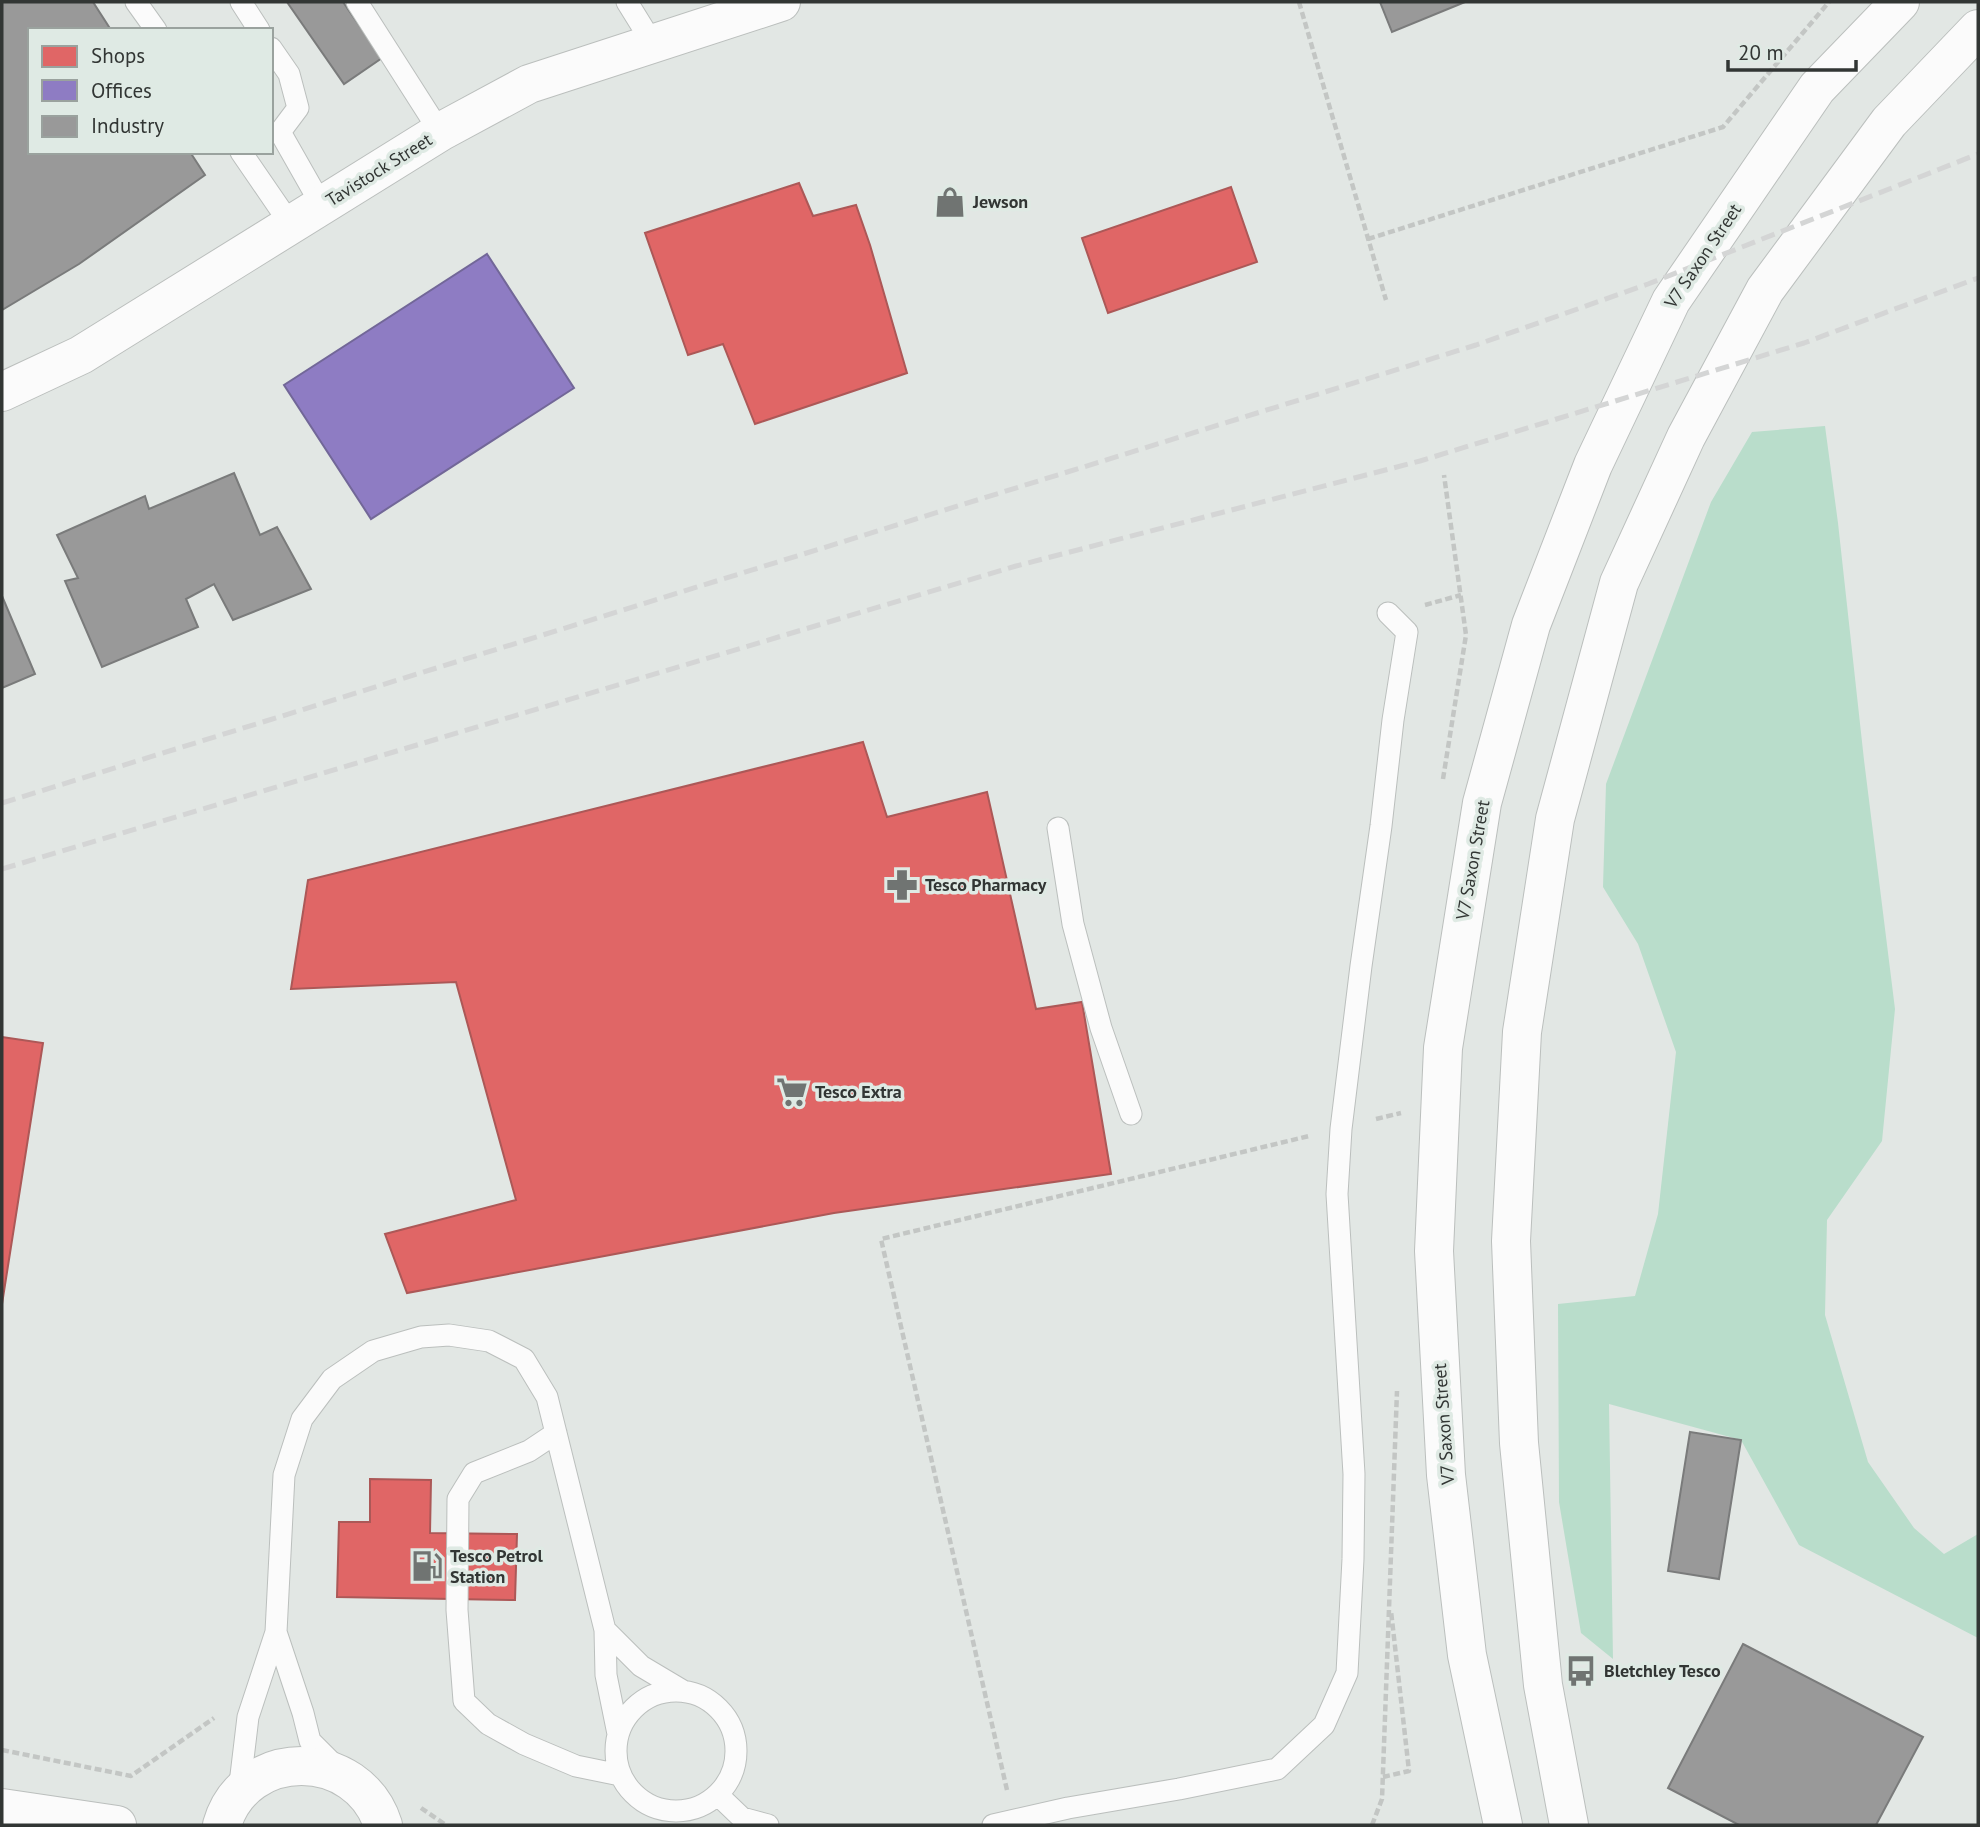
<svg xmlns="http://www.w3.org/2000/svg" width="1980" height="1827" font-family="'PT Sans',sans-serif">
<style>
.green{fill:#b9ddcb}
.shops{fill:#e06666;stroke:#ac5857;stroke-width:2}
.offices{fill:#8e7cc3;stroke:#726798;stroke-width:2}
.industry{fill:#999;stroke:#7a7b7b;stroke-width:2}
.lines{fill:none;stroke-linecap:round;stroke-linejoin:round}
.service-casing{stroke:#bbbfbd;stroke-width:23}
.minor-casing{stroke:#bbbfbd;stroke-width:40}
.tertiary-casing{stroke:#bbbfbd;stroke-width:40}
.secondary-casing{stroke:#bbbfbd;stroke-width:40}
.path{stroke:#c3c6c4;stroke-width:4.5;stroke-dasharray:7 3.5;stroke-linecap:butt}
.service{stroke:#fbfbfb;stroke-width:21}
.minor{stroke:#fbfbfb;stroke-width:38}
.tertiary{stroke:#fbfbfb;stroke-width:38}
.secondary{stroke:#fbfbfb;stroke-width:38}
.rail{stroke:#d4d5d5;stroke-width:5;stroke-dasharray:14 7;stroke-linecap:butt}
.labels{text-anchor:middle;stroke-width:7;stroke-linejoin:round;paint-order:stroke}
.street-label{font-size:18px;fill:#323634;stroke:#dfeae4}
.poi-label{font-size:18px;font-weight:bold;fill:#323634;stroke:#dfeae4;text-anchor:start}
</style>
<rect width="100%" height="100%" fill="#e2e7e4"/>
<path class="green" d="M1825,426l13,97 26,237 31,249 -13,132 -55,79 -2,95 43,147 46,66 30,26 34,-20v104l-179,-93 -58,-105 -132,-36 4,255 -32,-26 -22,-131 -1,-198 77,-8 23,-82 18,-162 -38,-108 -35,-57 3,-103 105,-282 41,-70z"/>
<path class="shops" d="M799,183l14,33 43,-11 14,40 37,128 -152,51 -32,-80 -35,11 -43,-122z
M1231,187l26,75 -149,51 -26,-75z
M863,742l24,75 100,-25 49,217 46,-7 29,172 -277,39 -427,80 -22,-59 131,-34 -60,-218 -165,7 17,-109z
M2,1037l41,6 -41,261z
M370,1479l61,1 -1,53 87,1 -2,66 -178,-3 2,-75h31z"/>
<path class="offices" d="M487,254l87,134 -203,131 -87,-134z"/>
<path class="industry" d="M2,2h91l18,28h-81v122h160l15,23 -126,89 -77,46z
M287,2h56l39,56 -38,26z
M1380,2h85l-73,30z
M234,473l26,62 17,-8 34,62 -78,31 -19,-36 -28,15 12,28 -96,40 -37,-86 13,-3 -21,-43 88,-39 4,13z
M2,596l33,78 -33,14z
M1690,1432l51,8 -22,139 -51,-8z
M1743,1644l180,93 -47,88h-137l-71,-37z"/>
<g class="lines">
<defs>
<path id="service" d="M136,2l20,28
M241,2l18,28
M357,2l83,130
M627,2l26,42
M271,48l18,26 9,34 -18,24 42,74
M241,152l50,73
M1058,828l15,96 28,104 30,86
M556,1433l-27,18 -55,22 -16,26 -1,111 7,91 24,23 36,20 52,22 44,9
M605,1630l36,36 42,25
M276,1632l27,81 7,28 27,27
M616 1751a60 60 0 1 1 120 0a60 60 0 1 1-120 0Z
M239,1792l9,-75 28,-85 8,-157 18,-56 30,-40 41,-28 48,-14 28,-2 40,6 35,18 23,38 58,233 1,45 12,59
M718,1795l24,23 26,7
M993,1825l75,-17 111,-19 98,-20 47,-44 23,-52 6,-114 1,-85 -17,-280 4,-65 20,-163 20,-140 12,-106 14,-88 -19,-19"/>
<path id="minor" d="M2,392l79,-37 359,-223 89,-48 252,-82"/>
<path id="tertiary" d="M2,1808l115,17
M222,1825c23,-79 136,-78 161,0"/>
<path id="secondary" d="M1503,1825l-36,-170 -21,-180 -12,-224 9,-203 39,-245 49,-178 62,-160 78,-164 146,-213 83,-86
M1569,1825l-26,-140 -24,-242 -8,-202 11,-209 33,-213 64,-236 67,-146 79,-147 124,-168 89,-93"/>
</defs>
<use href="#service" class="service-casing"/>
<use href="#minor" class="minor-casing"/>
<use href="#tertiary" class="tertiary-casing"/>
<use href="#secondary" class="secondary-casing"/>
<path class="path" d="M1299,2l87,298
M1368,239l355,-112 106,-125
M1425,605l36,-10
M1443,779l23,-144 -22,-160
M1376,1119l25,-6
M2,1750l129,26 83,-58
M1383,1777l26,-6 -18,-160
M1007,1790l-126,-551 428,-103
M421,1808l25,17
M1372,1825l10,-26 15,-408"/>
<use href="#service" class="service"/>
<use href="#minor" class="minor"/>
<use href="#tertiary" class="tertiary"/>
<use href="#secondary" class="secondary"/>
<path class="rail" d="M2,803l1474,-458 172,-61 330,-130
M2,869l1014,-303 404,-105 384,-118 174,-65"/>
</g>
<defs>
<symbol id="shop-bare" viewBox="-9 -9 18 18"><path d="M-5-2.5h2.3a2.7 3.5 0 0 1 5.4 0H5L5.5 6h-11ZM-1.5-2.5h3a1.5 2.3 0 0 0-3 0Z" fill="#707472" stroke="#dfeae4" stroke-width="2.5" paint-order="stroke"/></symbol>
<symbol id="pharmacy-bare" viewBox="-9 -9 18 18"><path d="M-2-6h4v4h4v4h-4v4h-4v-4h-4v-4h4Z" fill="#707472" stroke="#dfeae4" stroke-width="2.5" paint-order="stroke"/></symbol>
<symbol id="supermarket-bare" viewBox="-9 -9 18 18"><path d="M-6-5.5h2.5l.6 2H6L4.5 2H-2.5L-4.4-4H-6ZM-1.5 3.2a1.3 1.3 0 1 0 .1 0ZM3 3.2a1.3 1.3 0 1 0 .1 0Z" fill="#707472" stroke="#dfeae4" stroke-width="2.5" paint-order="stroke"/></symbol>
<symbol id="fuel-bare" viewBox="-9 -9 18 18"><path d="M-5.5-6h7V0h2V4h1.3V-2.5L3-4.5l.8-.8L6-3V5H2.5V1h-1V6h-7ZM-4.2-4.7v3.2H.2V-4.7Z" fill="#707472" stroke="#dfeae4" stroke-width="2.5" paint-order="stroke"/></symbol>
<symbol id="bus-bare" viewBox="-9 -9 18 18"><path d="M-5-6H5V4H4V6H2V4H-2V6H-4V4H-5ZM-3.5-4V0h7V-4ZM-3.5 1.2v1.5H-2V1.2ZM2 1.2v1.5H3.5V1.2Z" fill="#707472" stroke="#dfeae4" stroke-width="2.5" paint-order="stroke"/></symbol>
</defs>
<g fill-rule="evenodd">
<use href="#shop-bare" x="928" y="180" width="44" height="44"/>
<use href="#pharmacy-bare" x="880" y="863" width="44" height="44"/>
<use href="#supermarket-bare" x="770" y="1070" width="44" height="44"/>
<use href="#fuel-bare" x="405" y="1544" width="44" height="44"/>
<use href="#bus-bare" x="1559" y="1649" width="44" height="44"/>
</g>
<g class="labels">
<g class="street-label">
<text transform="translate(379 170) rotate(-32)" y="6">Tavistock Street</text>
<text transform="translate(1703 256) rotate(-56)" y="6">V7 Saxon Street</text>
<text transform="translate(1473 860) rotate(-80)" y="6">V7 Saxon Street</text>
<text transform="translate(1444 1424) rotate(-94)" y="6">V7 Saxon Street</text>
</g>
<g class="poi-label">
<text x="973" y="208">Jewson</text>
<text x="925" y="891">Tesco Pharmacy</text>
<text x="815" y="1098">Tesco Extra</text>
<text x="450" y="1562">Tesco Petrol<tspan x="450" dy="21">Station</tspan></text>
<text x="1604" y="1677">Bletchley Tesco</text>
</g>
</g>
<rect width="1980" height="1827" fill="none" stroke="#323634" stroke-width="7"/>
<rect x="28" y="28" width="245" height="126" fill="#dfeae4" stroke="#9aa29e" stroke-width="2"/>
<rect x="42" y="46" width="35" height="21" fill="#e06666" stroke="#9aa29e" stroke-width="2"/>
<text x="91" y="63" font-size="21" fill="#323634">Shops</text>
<rect x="42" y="80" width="35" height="21" fill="#8e7cc3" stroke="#9aa29e" stroke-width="2"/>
<text x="91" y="98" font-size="21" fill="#323634">Offices</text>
<rect x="42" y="116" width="35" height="21" fill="#999999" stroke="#9aa29e" stroke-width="2"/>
<text x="91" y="133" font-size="21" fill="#323634">Industry</text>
<path d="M1728 60v10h128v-10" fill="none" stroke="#323634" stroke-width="3.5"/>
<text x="1738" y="60" font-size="21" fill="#323634" stroke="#dfeae4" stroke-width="5" paint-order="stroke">20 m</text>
</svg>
